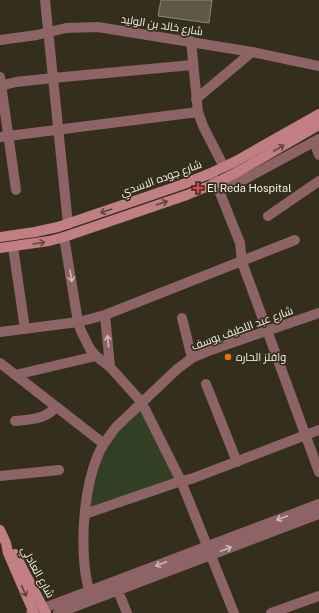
<svg xmlns="http://www.w3.org/2000/svg" width="319" height="613" font-family="'Public Sans',Cairo,sans-serif">
<style>
.green{fill:#323f24}
.building{fill:#5e5945;stroke:#8d8773}
.lines{fill:none;stroke-linecap:round;stroke-linejoin:round}
.street{stroke:#8d6365;stroke-width:10}
.secondary{stroke:#c17f83;stroke-width:10}
.oneway{stroke:#5e473c}
.oneway2{stroke:#ccbab4}
.health-dot{fill:#e0444e;stroke:#342f1d;stroke-width:1.5}
.food-dot{fill:#e8710a;stroke:#342f1d;stroke-width:1.5}
.labels{text-anchor:middle;stroke-width:3.5;stroke-linejoin:round;paint-order:stroke}
.street-label{font-size:11px;fill:#f6f4e8;stroke:#342f1d}
.poi-label{font-size:11px;fill:#f6f4e8;stroke:#342f1d;text-anchor:start}
</style>
<rect width="100%" height="100%" fill="#342f1d"/>
<path class="green" d="M141,403l39,78 -94,32 18,-67z"/>
<path class="building" d="M161,0h51l-3,23 -51,-7z"/>
<g class="lines">
<path class="street" d="M45,0l23,224
M0,40l37,-5 29,-7 32,-1 154,25 67,14
M191,41l7,71 5,14 21,41
M0,77l16,113
M0,86l16,-4 37,-4 139,-13
M196,99l56,-47
M0,137l198,-25
M314,142l5,13
M211,173l9,20 20,50 2,19 77,210
M216,183l14,1 13,-4 76,-41
M268,216l51,-35
M64,237l14,85 3,9 9,18 6,7 14,11 27,30 8,12 36,72 53,132
M13,247l12,82
M105,315l5,52
M182,318l10,40
M0,332l78,-10 27,-7 190,-75
M0,363l104,81
M15,375l81,-19
M206,384l31,78
M15,421c17,-2 29,-1 41,-14
M0,476l59,-6
M85,514l96,-33 10,-2 128,-49
M118,591l9,22
M92,600c-14,-38 -10,-107 6,-145 4,-10 11,-19 18,-28l60,-57 16,-12 19,-8 108,-37
M31,613l288,-109
M58,613l261,-99
M271,613l48,-17"/>
<path class="secondary" d="M0,237l35,-5 23,-5 123,-42 30,-12 25,-12 83,-47
M0,248l49,-7 15,-4 123,-42 29,-12 25,-13 78,-45
M0,530l6,13 2,10 26,60
M15,554l31,59"/>
</g>
<defs><path id="oneway-shaft" d="M-6 0H5M1.5-3L5.5 0L1.5 3" fill="none" stroke-width="1.6" stroke-linecap="round" stroke-linejoin="round"/></defs>
<g class="oneway">
<use href="#oneway-shaft" transform="translate(279 148) rotate(-30)"/>
<use href="#oneway-shaft" transform="translate(162 203) rotate(-19)"/>
<use href="#oneway-shaft" transform="translate(106 211) rotate(161)"/>
<use href="#oneway-shaft" transform="translate(39 243) rotate(-9)"/>
<use href="#oneway-shaft" transform="translate(24 591) rotate(67)"/>
</g>
<g class="oneway2">
<use href="#oneway-shaft" transform="translate(71 276) rotate(81)"/>
<use href="#oneway-shaft" transform="translate(108 341) rotate(-96)"/>
<use href="#oneway-shaft" transform="translate(282 518) rotate(160)"/>
<use href="#oneway-shaft" transform="translate(226 549) rotate(-21)"/>
<use href="#oneway-shaft" transform="translate(161 564) rotate(159)"/>
</g>
<path class="health-dot" d="M196 182h4v4h4v4h-4v4h-4v-4h-4v-4h4z"/>
<circle class="food-dot" cx="228" cy="357" r="4"/>
<g class="labels">
<g class="street-label">
<text transform="translate(162 25) rotate(9)" y="4">شارع خالد بن الوليد</text>
<text transform="translate(161 178) rotate(-20)" y="4">شارع جوده الاسدي</text>
<text transform="translate(242 328) rotate(-20)" y="4">شارع عبد اللطيف يوسف</text>
<text transform="translate(38 572) rotate(61)" y="4">شارع العادلي</text>
</g>
<g class="poi-label">
<text x="207" y="192">El Reda Hospital</text>
<text x="236" y="361">وافلز الحاره</text>
</g>
</g>
</svg>
